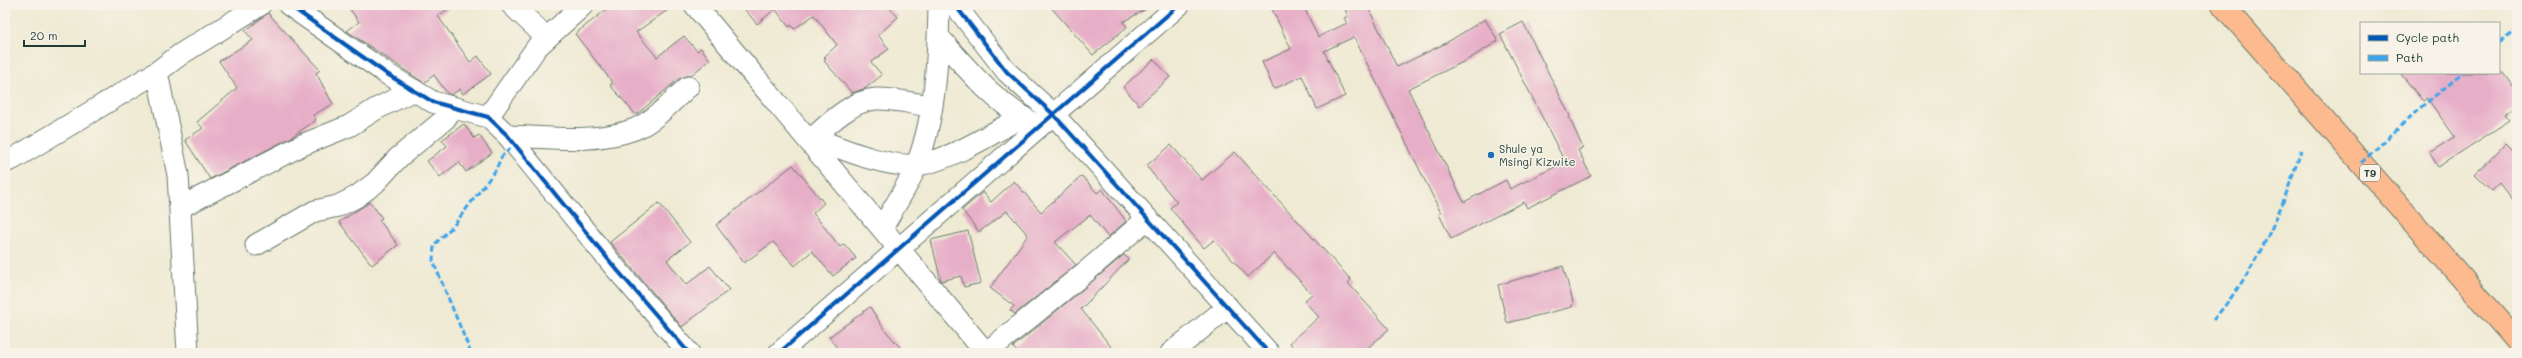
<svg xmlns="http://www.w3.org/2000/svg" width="2522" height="358" font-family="Mali,sans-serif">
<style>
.building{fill:#e7aec7}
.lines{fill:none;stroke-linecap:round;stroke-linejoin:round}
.minor-casing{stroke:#687a6c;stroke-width:23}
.trunk-casing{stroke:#687a6c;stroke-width:24}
.minor{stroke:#fff;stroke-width:21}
.trunk{stroke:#fcba8e;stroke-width:22}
.quiet{stroke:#3da4eb;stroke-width:3;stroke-dasharray:6 3;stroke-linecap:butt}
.cycleway-casing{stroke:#f7f3e8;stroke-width:6}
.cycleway{stroke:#0057b8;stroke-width:4}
.poi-dot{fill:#1f6fb2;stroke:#f7f3e8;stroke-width:1.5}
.labels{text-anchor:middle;stroke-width:3;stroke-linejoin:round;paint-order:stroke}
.shield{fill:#f7f3e8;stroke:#60746a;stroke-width:1}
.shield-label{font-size:10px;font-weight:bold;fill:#1f3d34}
.poi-label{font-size:11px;fill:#1f3d34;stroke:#f7f3e8;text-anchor:start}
</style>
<rect width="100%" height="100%" fill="#f7f3e8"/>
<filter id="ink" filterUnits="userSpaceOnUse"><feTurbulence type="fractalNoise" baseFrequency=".025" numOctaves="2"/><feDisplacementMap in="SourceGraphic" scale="8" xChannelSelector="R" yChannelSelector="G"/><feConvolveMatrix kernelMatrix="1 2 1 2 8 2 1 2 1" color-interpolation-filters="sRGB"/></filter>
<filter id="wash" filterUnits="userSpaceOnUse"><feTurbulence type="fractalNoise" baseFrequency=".012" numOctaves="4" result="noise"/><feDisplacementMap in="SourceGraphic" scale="16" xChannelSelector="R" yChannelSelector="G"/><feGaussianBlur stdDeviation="0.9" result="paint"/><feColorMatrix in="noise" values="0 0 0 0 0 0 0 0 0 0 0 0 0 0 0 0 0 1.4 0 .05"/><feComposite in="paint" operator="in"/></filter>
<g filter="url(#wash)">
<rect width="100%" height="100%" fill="#efead3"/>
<g id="blocks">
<path class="building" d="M347,5h107l-16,11 32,46 8,-6 13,18 -28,20 -3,-5 -9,6 -4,-2 -13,-18 -10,8 -77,-52 12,-9z
M612,5h63l-39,27 21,25 27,-21 13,15 4,-3 9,12 -19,15 -11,3 -44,37 -26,-30 3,-2 -38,-49z
M741,5h146l11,12 -20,18 11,14 -18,13 11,13 -16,13 -14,5 -28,-32 2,-2 -2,-2 13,-12 -23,-30 -20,14 -3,-4 -2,2 -14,-18 -18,15z
M1049,5h104l-30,17 4,5 -34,28z
M1270,5h33l15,32 29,-14 -3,-5 4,-2 -5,-11h24l30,62 49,-24 39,-24 13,22 -29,18 -61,30 56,113 42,-22 4,9 55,-27 -65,-128 23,-12 47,94 -1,1 14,31 -5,2 13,26 -64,32 -3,-6 -73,37 -12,-25 2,-1 -87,-176 -30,14 21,45 -28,13 -15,-33 -28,13 -12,-27 29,-13z
M268,13l52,57 -4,3 17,31 -20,11 3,5 -26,18 -80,41 -25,-39 18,-12 -6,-6 40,-34 -18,-27 34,-21 -8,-9z
M1154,59l16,18 -31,28 -16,-18z
M2400,73h104l13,18v15l-12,8 5,6 -72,47 -8,-14 25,-16 -28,-39 -4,3z
M464,124l10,14 5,-3 13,18 -26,19 -7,-10 -19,15 -13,-16 20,-15 -5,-6z
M2505,144l12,12v49l-17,-22 -8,8 -17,-16z
M1171,145l31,35 33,-28 116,128 -3,3 41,46 -27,24h-64l-8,-10 29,-26 -15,-16 8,-7 -38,-41 -26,24 -34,-37 -10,8 -34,-40 7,-6 -31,-36z
M793,165l31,38 -11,10 27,34 4,-3 12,14 -23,18 -21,-25 -17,15 -22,-24 -29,21 -28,-38z
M1082,176l15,17 5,-4 24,32 -18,16 -18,-22 -35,27 21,23 -61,49 -5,-4 4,-4 -24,-18 38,-53 -21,-24 -28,21 -17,-22 21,-18 8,10 23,-21 27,31z
M370,202l12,16 -3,2 19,25 -26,20 -33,-43z
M659,203l31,39 -23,18 19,25 24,-19 19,24 -47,37 -72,-85z
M968,231l13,52 -17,4 -3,-11 -20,5 -10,-41z
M1124,255l5,4 -48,50 35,44h-98l-5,-6z
M1563,266l10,36 -1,5 -65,16 -9,-38z
M870,307l14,22 21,24h-64l-12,-16z"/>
</g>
</g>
<g filter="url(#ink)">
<use href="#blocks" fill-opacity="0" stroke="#687a6c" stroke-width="1"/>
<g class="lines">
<defs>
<path id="minor" d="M289,5l98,69 46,28 55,15 20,19 104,128 77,89
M512,5l35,33
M695,5l291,348
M955,5l52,67 46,42 216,239
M938,36c31,35 53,63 93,86
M157,72l21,103 10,178
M488,117l49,-70 46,-42
M806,135c30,11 78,33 111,30 31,-4 77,-32 104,-48
M508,136c42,1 87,8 127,-7 20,-8 38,-29 53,-42
M813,138c16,-15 40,-38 63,-39 18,-1 37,5 55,7
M5,162l8,-3 144,-87 24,-18 79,-49
M181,207l121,-62 47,-19 27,-17 38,-19
M882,228c12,-21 26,-42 35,-64 19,-49 21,-107 22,-159
M256,245l59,-34 23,-5 18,-9 19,-14 23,-25 47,-39 8,-12
M779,353l400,-348
M986,353l102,-83 59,-51
M1171,353l57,-46"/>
<path id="trunk" d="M2223,5l294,336"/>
</defs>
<use href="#minor" class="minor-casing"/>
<use href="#trunk" class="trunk-casing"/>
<use href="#minor" class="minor"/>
<use href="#trunk" class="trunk"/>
<path class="quiet" d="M2499,43l18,-14
M2361,163l59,-55 43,-35
M2213,320c43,-49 69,-108 88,-170
M471,353l-38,-92 1,-16 20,-20 41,-54 7,-15 13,-12"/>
<defs>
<path id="cycleway" d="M289,5l98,69 46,28 55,15 20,19 104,128 77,89
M955,5l52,67 46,42 216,239
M779,353l400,-348"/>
</defs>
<use href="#cycleway" class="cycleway-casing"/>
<use href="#cycleway" class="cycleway"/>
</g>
</g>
<circle class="poi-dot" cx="1491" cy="155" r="4"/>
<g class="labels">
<rect class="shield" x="2360" y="165" width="20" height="16" rx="3"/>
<g class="shield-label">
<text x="2370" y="177">T9</text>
</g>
<g class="poi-label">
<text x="1499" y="153">Shule ya<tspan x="1499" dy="13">Msingi Kizwite</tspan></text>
</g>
</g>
<rect width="2522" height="358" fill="none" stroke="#f7f3e8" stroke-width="20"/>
<rect x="2360" y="22" width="140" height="52" fill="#f7f3e8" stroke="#a1aaa0"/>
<rect x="2368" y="35" width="20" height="6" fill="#0057b8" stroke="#a1aaa0"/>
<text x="2396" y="42" font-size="12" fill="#1f3d34">Cycle path</text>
<rect x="2368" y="55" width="20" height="6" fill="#3da4eb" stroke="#a1aaa0"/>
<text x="2396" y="62" font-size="12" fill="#1f3d34">Path</text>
<path d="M24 40v6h61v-6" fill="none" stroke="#1f3d34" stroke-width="2"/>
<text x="30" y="40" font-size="12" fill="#1f3d34" stroke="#f7f3e8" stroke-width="3" paint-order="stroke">20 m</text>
</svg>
